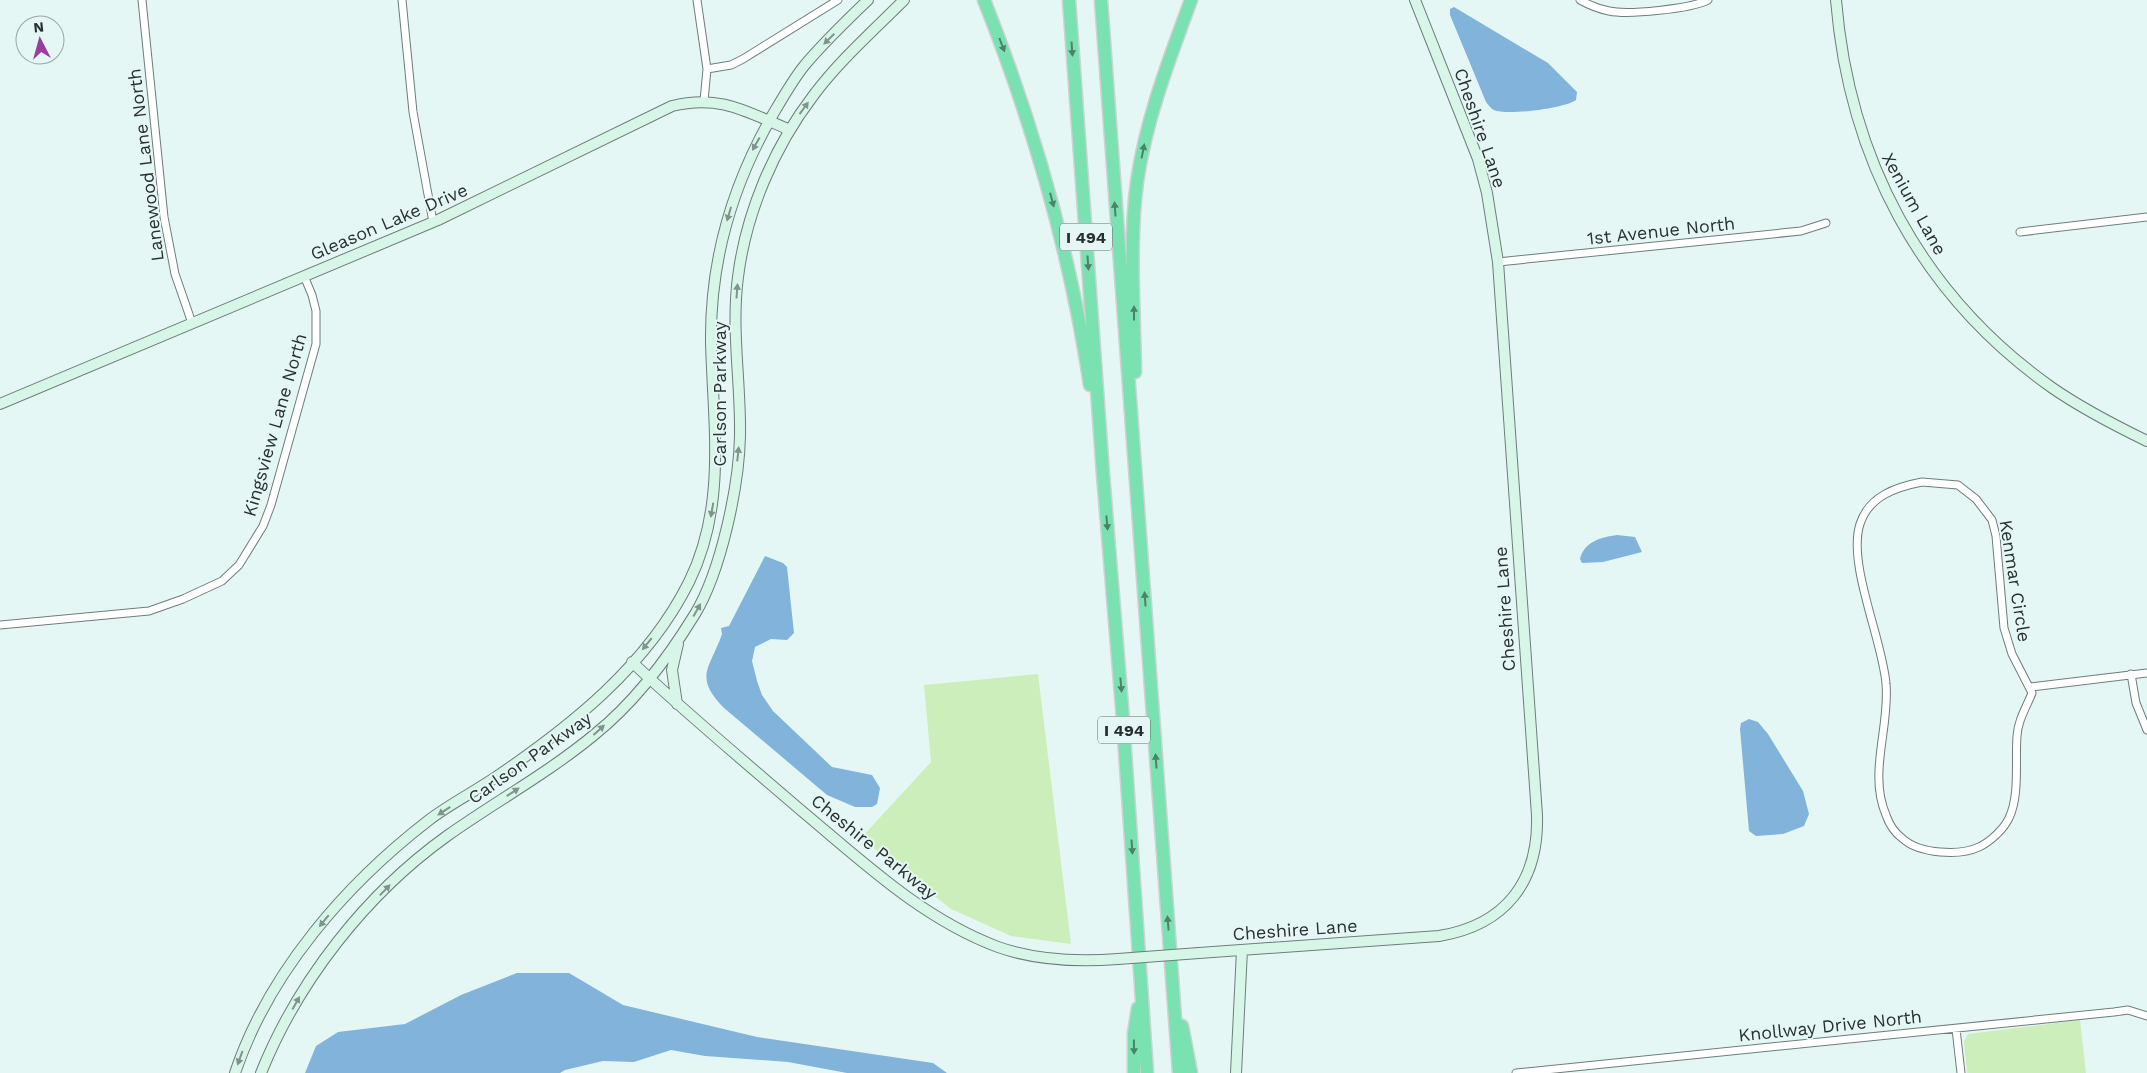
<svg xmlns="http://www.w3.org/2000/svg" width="2147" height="1073" font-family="'Work Sans',sans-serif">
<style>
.green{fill:#ceb}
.water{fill:#82b3da}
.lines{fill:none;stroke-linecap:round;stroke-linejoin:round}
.street-casing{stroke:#6e7d7c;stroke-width:9}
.secondary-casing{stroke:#6e7d7c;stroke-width:12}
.highway-casing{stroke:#d0d1d1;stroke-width:15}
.street{stroke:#fff;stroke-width:7}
.secondary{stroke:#d7f6e8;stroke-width:10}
.highway{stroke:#7ae1b1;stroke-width:12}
.secondary-bridge-casing{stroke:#6e7d7c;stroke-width:12;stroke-linecap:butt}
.secondary-bridge{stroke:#d7f6e8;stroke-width:10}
.oneway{fill:#80938c}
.oneway2{fill:#4e806a}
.labels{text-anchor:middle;stroke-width:4;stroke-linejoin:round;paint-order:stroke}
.shield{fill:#e5f7f5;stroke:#626c6b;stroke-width:1}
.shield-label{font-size:16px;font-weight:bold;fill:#2a3030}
.street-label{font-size:18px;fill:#2a3030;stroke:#e5f7f5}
</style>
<rect width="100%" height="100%" fill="#e5f7f5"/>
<path class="green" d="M1038,674l33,270 -60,-8 -60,-27 -90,-71 70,-76 -7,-77z
M2080,1020l6,53h-119l-3,-32 4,-7z"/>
<path class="water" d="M1454,7l94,56 29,29 -1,8c-10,8 -69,16 -82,10 -3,-1 -6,-6 -8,-8l-36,-87v-6z
M1617,535l18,2 7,15 -39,10 -21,1 -2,-4c4,-17 21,-22 37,-24z
M765,556l18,7 4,4 7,66 -7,7 -16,-1 -16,8 -3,14 5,20 5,14 11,16 59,56 40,8 8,13 -3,16 -5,3h-17l-28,-12 -103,-87c-31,-32 -14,-39 -2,-74l-1,-6 8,-2z
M1749,719l9,3 10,12 35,57 6,23 -5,12 -21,8 -27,2 -7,-5 -9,-102 1,-6z
M517,973h52l54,32 134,32 176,26 14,10h-100l-59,-11 -83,-6 -34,-6 -37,12 -31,-1 -38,9 -5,3h-255l11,-27 22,-14 67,-8 56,-29z"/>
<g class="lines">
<defs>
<path id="street" d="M142,0l22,217 11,57 17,49
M402,0l11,112 20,110
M697,0l10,69 -3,32
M1580,0c9,5 19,9 29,11 19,4 81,-2 99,-11
M707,69l24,-4 12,-6 95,-59
M2020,232l127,-15
M1498,262l303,-31 25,-8
M1922,482l36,3 18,14 16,21 4,16 8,92 8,26 20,39c-6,15 -14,27 -15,43 -2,25 3,59 -8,82 -5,11 -19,24 -30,29 -19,9 -59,7 -76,-8 -8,-6 -14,-15 -17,-24 -18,-42 4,-88 0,-131 -3,-43 -39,-120 -26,-160 9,-28 36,-37 62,-42z
M0,625l149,-14 34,-12 39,-18 17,-16 24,-39 8,-21 45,-161v-33l-4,-16 -8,-19
M2131,674l5,29 11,27
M2031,687l116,-14
M1956,1029l5,44
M1516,1073l598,-61 14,-2 19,6"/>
<path id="secondary" d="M1836,0c13,158 84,294 215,387 30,21 63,38 96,54
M0,404l438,-184 234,-114c48,-12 75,6 118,24
M632,662c55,52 113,100 171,150 61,51 120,107 195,135 39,14 80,15 120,12
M677,704l-5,-34 6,-26
M1199,953l240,-17c67,-11 100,-55 98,-121l-39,-553 -11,-69 -9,-34 -63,-159
M235,1073c34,-101 111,-189 194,-253 21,-16 45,-28 67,-43 75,-51 151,-111 193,-195 38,-77 24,-157 22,-240 -1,-80 21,-156 61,-226 10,-17 20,-35 32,-50 20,-24 42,-45 64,-66
M261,1073c37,-92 105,-179 186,-237 48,-34 101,-63 147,-101 40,-32 74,-77 101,-121 26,-43 44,-128 45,-178 1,-53 -9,-106 -2,-159 8,-64 36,-130 75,-181 26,-35 60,-65 91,-96
M1236,1073l6,-123"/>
<path id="highway" d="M984,0c50,126 86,251 106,385
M1069,0l34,474 19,233 25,366
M1101,0l78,1073
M1135,372c-1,-61 -6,-131 2,-190 9,-63 32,-122 54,-182
M1182,1026l9,47
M1134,1073v-40l4,-25"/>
</defs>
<use href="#street" class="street-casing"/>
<use href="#secondary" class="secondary-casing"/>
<use href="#highway" class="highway-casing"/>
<use href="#street" class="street"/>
<use href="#secondary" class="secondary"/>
<use href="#highway" class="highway"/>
<defs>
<path id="secondary-bridge" d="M1118,959l81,-6"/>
</defs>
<use href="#secondary-bridge" class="secondary-bridge-casing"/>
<use href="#secondary-bridge" class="secondary-bridge"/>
</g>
<defs><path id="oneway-solid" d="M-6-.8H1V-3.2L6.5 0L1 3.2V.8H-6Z" transform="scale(1.25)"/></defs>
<g class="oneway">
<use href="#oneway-solid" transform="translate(829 39) rotate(135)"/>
<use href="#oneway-solid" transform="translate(804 108) rotate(-54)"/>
<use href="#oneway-solid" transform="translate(756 144) rotate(119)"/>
<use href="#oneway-solid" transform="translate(729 214) rotate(106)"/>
<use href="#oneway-solid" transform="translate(737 291) rotate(-86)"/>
<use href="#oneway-solid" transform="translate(738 454) rotate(-84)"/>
<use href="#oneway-solid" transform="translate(712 510) rotate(100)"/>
<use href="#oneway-solid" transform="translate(697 610) rotate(-61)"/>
<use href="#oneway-solid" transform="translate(647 644) rotate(129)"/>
<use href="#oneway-solid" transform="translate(599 730) rotate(-42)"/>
<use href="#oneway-solid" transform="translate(513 792) rotate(-33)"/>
<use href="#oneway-solid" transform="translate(444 811) rotate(147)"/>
<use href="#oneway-solid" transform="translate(385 890) rotate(-46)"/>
<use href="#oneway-solid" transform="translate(324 921) rotate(129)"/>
<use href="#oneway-solid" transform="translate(296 1003) rotate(-61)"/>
<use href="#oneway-solid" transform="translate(240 1058) rotate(110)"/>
</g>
<g class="oneway2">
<use href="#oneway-solid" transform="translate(1002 45) rotate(69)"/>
<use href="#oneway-solid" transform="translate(1072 49) rotate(86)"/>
<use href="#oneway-solid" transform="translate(1143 151) rotate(-79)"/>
<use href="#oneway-solid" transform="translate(1052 200) rotate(75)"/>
<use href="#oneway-solid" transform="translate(1115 209) rotate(-94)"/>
<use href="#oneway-solid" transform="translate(1088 263) rotate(86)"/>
<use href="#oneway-solid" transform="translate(1134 313) rotate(-90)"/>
<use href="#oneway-solid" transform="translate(1107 523) rotate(85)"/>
<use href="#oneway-solid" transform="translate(1145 599) rotate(-94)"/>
<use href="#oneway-solid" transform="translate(1121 685) rotate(85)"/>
<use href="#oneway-solid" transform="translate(1156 761) rotate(-94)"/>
<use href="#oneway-solid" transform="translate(1132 847) rotate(86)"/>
<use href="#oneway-solid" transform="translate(1168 923) rotate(-95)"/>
<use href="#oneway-solid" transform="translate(1134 1047) rotate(89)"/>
</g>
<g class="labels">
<g class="shield">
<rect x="1060" y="223.5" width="52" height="27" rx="4"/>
<rect x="1098" y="716.5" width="52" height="27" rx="4"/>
</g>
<g class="shield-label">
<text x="1086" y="243">I 494</text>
<text x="1124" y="736">I 494</text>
</g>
<g class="street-label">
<text transform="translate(1480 128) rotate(71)" y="6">Cheshire Lane</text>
<text transform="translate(146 165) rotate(-97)" y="6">Lanewood Lane North</text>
<text transform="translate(1914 204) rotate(61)" y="6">Xenium Lane</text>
<text transform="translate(389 222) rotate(-23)" y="6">Gleason Lake Drive</text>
<text transform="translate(1661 231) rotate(-6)" y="6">1st Avenue North</text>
<text transform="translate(720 394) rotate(-90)" y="6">Carlson Parkway</text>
<text transform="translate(275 425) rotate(-74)" y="6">Kingsview Lane North</text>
<text transform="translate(2015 581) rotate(81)" y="6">Kenmar Circle</text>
<text transform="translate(1505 609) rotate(-94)" y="6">Cheshire Lane</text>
<text transform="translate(530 758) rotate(-35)" y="6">Carlson Parkway</text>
<text transform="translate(874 847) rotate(39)" y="6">Cheshire Parkway</text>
<text transform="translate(1295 930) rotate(-4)" y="6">Cheshire Lane</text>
<text transform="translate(1830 1026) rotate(-6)" y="6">Knollway Drive North</text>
</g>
</g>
<g transform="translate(40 40) rotate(354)"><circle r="24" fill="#e5f7f5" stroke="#9aa7a6"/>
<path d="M0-4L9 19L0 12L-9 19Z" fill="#993ba5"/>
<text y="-8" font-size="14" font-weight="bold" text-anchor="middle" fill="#2a3030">N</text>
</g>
</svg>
